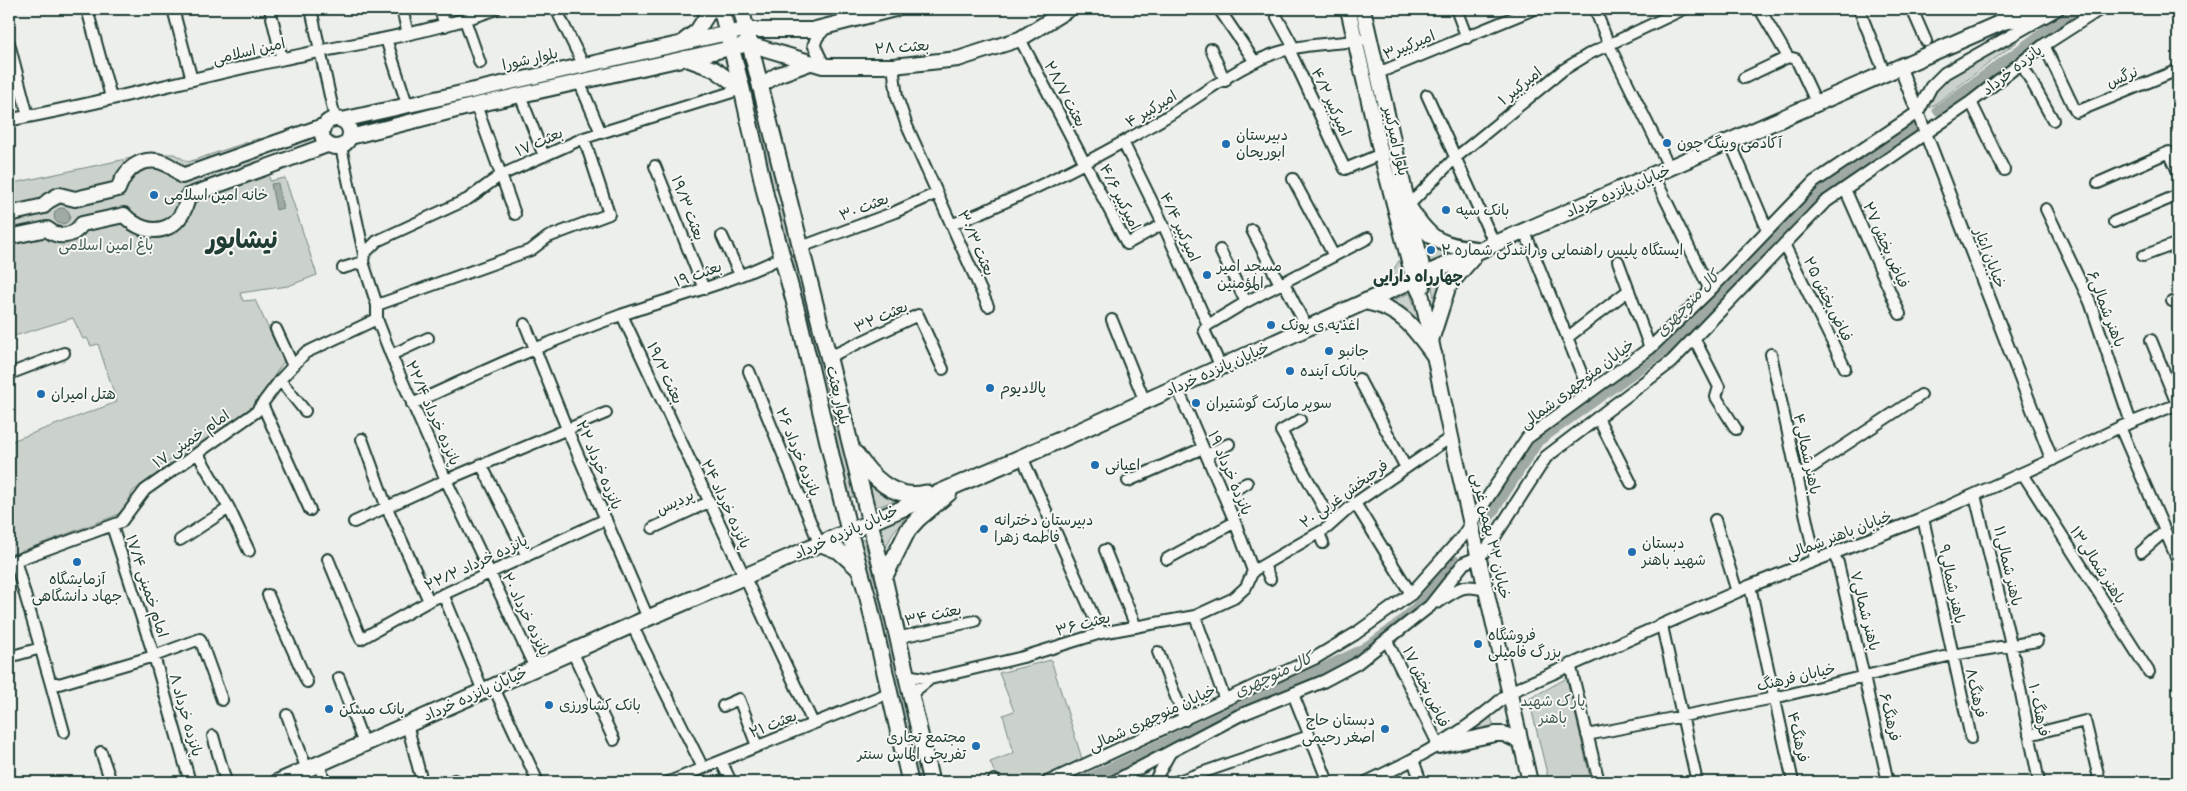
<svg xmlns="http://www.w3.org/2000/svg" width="2187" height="791" font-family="Itim,'Playpen Sans Arabic',sans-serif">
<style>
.green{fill:#cbd2cc;stroke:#758880}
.water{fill:#9faaa4;stroke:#6c7e77}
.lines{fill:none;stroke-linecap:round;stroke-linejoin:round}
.canal{stroke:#9faaa4;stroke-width:11}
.minor-casing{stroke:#1f3d34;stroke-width:14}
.tertiary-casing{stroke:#1f3d34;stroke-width:15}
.secondary-casing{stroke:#1f3d34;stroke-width:18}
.primary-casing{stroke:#1f3d34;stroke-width:19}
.minor{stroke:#f6f6f2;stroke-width:10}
.tertiary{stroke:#f6f6f2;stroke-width:11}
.secondary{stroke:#f6f6f2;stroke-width:14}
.primary{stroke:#f6f6f2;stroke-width:15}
.poi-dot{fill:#1f6fb2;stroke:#f6f6f2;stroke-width:2}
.labels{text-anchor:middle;stroke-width:4;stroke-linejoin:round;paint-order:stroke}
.street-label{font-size:15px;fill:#1f3d34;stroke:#f6f6f2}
.poi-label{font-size:15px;fill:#1f3d34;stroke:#f6f6f2;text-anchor:start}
.park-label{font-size:15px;fill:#415b52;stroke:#f6f6f2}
.neighbourhood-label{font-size:16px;font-weight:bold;fill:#1f3d34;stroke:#f6f6f2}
.water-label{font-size:16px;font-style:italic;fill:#3f5850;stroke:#f6f6f2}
.town-label{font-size:25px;font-weight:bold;fill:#1f3d34;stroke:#f6f6f2}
</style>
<rect width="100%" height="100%" fill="#edefea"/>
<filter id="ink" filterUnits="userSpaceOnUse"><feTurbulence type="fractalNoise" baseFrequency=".02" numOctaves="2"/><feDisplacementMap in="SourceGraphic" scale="10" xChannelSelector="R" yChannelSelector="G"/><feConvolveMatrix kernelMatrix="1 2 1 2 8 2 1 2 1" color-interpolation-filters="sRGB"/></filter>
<g filter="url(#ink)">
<path class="green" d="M711,41l1,6 -353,80 -4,-2 1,-2z
M2017,42l-87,66 -4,-7c24,-34 57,-41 91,-59z
M1365,53l10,34 40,175 -13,-45z
M747,63l31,125 -6,1 -30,-124z
M260,138l10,43 15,-3 32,97 -29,11 -48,7 3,8 12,-1 29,61 -29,44 -49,36 -47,26 1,5 -27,19 -7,16 -9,8 -108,41v-114l108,-40 -19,-58 -7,2 -4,-8 -4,1 -10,-21 -62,19 -2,-6v-147l141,-30h24l14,8z
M783,205l72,291 -5,2 -74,-291z
M1422,238l17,11 17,4 -25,11z
M1400,259l4,18 -22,12z
M1451,272l-16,31 -4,-21z
M1410,293l11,32 -23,-20 -9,-3z
M869,485l17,11 12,3 -23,9z
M906,516l-14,18 -6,14 -7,-21z
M864,539l12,46 -5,2 -13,-46z
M880,597l44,185h-6l-44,-183z
M1051,660l32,102 -52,20h-32l-9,-20 24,-9 -11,-38 11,-4 -15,-38z
M1567,678l24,104h-42l-20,-83z
M1490,714l4,13 -29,10z"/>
<path class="water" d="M278,183l5,25 -7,2 -5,-26z
M54 216a8 8 0 1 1 16 0a8 8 0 1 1-16 0Z"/>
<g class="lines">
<path class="canal" d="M1938,110l138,-101
M1486,522l52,-81 131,-94 135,-142 107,-76
M1081,782l279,-131c43,-26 66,-51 95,-90"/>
<defs>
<path id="minor" d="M87,9l24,88
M173,9l19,71
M270,9l12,50
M311,9l24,110
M402,9l6,25
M440,9l5,17
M556,9l27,55
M1219,9l36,53
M1456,9l11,29
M1595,9l14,36 61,124
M1859,9l26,65
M1912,9l14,32
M1762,13l26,44
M1277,17l17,31
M465,20l15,43
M386,39l21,65
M1020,39l107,205 36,-20
M9,43l19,73
M2044,45l32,67 102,-42
M1211,49l14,32
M1289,49l56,120 36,-15
M1788,57l8,2 21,45
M2021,63l32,57
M893,66l4,31 10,29 81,180
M1378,73l156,-64
M1744,78l44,-21
M579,81l22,52
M520,95l24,61
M1427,95l68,150
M1971,102l33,68
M476,105l39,109
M584,138l25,76 -61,23 -17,13 -154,55v14l14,36 55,125 160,-67
M1123,142l40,82 45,101
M1730,142l37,87
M341,147l23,107 -1,8 14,43
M655,166l49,123
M1654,176l56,114
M1293,179l41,77
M2098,183l71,-31 9,20
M1845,189l55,125
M1408,206l46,-47 109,-89 26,-16 95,-45
M2046,209l44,93 41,121
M2114,222l64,-27
M951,225c73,-29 143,-65 210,-105 41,-24 82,-60 129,-71 23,-6 48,-5 71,-9
M1252,230l28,54
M1525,232l64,160
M722,236l18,39
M1784,244l61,124
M801,247l94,-35 42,-19
M1220,250l26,52
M364,254l13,-13 91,-42 33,-24 83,-37 158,-49
M2143,256l35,-13
M1618,261l32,87
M343,268l20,-6
M1284,283l23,45
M2172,301l6,-2
M622,315l191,408
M1112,320l33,82
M525,324l42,105 81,189
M276,329l17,37
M1568,337l61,-47
M1694,338l25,49 -3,10 20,32
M2151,340l26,64
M1771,354l44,205
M391,355l37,-17
M829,357l89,-42 25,54
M1221,367l-17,-37 4,-5 38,-23 122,-64
M749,371l70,172
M9,374l55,-21
M1359,379l47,89
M280,380l25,31
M1177,387l58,135 18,49
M262,404l48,106
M412,404c69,-32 137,-63 209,-89 54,-18 110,-32 161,-58
M1598,418l33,65
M1300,420l-19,11 51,92
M2120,427l58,134
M362,439l25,69 42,93
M198,454l31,54 20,43
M1207,455l22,-11
M1022,457l79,176
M2052,460l68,-33 58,-23
M481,464l46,92
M2023,474l126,198
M1797,477l124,-82
M1128,481l75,-33
M1224,495l23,-12
M1975,495l36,149 28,138
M1355,503l56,91
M1923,518l48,220
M1715,520l22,72
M354,522l92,-42 89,188
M112,526l42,130 36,126
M653,528l56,-26
M1319,533l4,10
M180,540l49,-32
M1105,550l31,77
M2141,552l24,-21
M1833,553l5,10 50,219
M328,559l33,80 68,-38 177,-82
M1167,559l68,-37
M15,560l35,121 9,3 95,-28 46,-17 22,61
M9,563l112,-41 24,-32 111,-78 24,-32 25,-27 72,-34
M1264,565l6,14
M1253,571l74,-43 28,-25 96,-66
M1750,586l43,196
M443,594l40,97
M268,595l39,87
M1195,616l30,84
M632,625l71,143
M1662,626l35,156
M896,638l79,-17
M1387,641l52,105
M572,651l42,89
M1158,652l27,68
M9,657l32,-9
M1570,664l29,118
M906,675l24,4 93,-22 78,-24 94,-17 39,-18 12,-11 7,-16
M339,678l25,66
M50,681l14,51
M493,686l45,96
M911,694l19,-15
M1293,694l35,88
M723,706l16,-7 18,47
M287,715l20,55
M407,724l15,58
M1587,735l187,-37 178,-43 85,-14
M2029,735l56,-14 15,61
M213,736l13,46
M101,752l10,30
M1413,760l8,22
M721,761l10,21
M319,765l6,17
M994,780l1,2
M450,782l4,-2
M669,782l220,-89
M1154,782l16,-29
M1175,782l134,-46"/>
<path id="tertiary" d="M827,26l-10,11 -3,8 8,17 7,4
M9,120c92,-16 182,-42 273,-61 72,-16 144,-24 213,-50
M1438,602c21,-13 23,-19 49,-12
M1048,782l267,-124 40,-24 56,-40 51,-57 65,-99 123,-90 60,-58 104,-108 104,-70 13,-25 14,-14 113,-64
M1113,782l125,-66 86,-35 32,-17 74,-58 34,-43 15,-6 9,-10 58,-90 125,-95 153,-159 147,-101 73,-57 56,-36
M1367,782c52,-24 101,-51 143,-90l240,-106 173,-68 129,-58 -152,-393"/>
<path id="secondary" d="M1348,9l33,145 33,126 8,17 29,140 79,345
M1363,9l61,266 -1,11
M1999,9l6,12
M685,40l12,-9 14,-22
M684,58l30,11 28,20
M760,86l17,-11 33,-12
M322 133a14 14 0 1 1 28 0a14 14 0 1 1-28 0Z
M342,120l372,-84 31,-6h67l83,-21
M350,137l126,-32 273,-61 74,22h70l65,-7 62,-20 49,-30
M9,214l35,-8 4,-5 11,-6 16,4 43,-10c12,-32 41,-38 64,-13l141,-50
M9,237l38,-8c12,10 26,8 35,-5l42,-9c25,26 58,17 64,-19l139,-51
M1439,746l56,-12h9l17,8"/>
<path id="primary" d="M721,9l21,80 24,108 33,122 50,212 19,67 42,184
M741,9l143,569 47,204
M1408,206c22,35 31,39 72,44
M1367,302c35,7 47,26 67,53
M1431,339l17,-53 25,-29
M856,454c16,24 39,47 70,39
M819,543l20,8 20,18
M884,578l24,-48 10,-11 31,-26
M278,782l370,-164 374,-161 413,-187 570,-249 22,-3 17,-9"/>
</defs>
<use href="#minor" class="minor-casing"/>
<use href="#tertiary" class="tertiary-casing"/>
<use href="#secondary" class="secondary-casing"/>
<use href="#primary" class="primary-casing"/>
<use href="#minor" class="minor"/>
<use href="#tertiary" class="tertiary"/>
<use href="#secondary" class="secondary"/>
<use href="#primary" class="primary"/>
</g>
</g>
<g class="poi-dot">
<circle cx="1667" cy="143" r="5"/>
<circle cx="1226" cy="144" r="5"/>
<circle cx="154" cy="195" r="5"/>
<circle cx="1446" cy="210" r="5"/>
<circle cx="1431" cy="250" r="5"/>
<circle cx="1207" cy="275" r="5"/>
<circle cx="1271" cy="325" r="5"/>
<circle cx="1329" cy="351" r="5"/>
<circle cx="1290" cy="371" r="5"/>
<circle cx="990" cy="388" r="5"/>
<circle cx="41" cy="394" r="5"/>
<circle cx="1196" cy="403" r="5"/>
<circle cx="1095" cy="465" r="5"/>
<circle cx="984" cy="529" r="5"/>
<circle cx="1632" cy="552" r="5"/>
<circle cx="77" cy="562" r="5"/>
<circle cx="1478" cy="644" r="5"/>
<circle cx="549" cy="705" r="5"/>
<circle cx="329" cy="709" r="5"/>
<circle cx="1385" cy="729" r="5"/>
<circle cx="976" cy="746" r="5"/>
</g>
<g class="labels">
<g class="street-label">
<text transform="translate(1409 45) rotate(-22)" y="5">امیرکبیر۳</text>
<text transform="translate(902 47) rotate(-4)" y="5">بعثت ۲۸</text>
<text transform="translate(249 51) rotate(-13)" y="5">امین اسلامی</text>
<text transform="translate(530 59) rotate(-13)" y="5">بلوار شورا</text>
<text transform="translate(2012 70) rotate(-38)" y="5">پانزده خرداد</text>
<text transform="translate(2122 77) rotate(-22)" y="5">نرگس</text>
<text transform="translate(1520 86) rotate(-39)" y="5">امیرکبیر ۱</text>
<text transform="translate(1065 94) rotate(62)" y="5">بعثت ۲۸/۷</text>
<text transform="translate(1331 102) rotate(65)" y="5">امیرکبیر ۴/۲</text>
<text transform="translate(1151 109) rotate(-31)" y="5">امیرکبیر ۴</text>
<text transform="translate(1396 141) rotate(77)" y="5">بلوار امیرکبیر</text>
<text transform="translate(539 142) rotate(-24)" y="5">بعثت ۱۷</text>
<text transform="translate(1618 191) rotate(-23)" y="5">خیابان پانزده خرداد</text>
<text transform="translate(1120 197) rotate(63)" y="5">امیرکبیر ۴/۶</text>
<text transform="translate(864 207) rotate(-21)" y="5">بعثت ۳۰</text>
<text transform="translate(688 208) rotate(69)" y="5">بعثت ۱۹/۳</text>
<text transform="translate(1180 227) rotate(65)" y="5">امیرکبیر ۴/۴</text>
<text transform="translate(976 243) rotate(66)" y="5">بعثت ۳۰/۳</text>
<text transform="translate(1886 245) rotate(66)" y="5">فیاض بخش ۲۷</text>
<text transform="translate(1990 258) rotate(69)" y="5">خیابان ایثار</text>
<text transform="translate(698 274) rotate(-20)" y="5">بعثت ۱۹</text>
<text transform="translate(1828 299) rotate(64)" y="5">فیاض بخش ۲۵</text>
<text transform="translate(2106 309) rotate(69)" y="5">باهنر شمالی۶</text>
<text transform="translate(881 317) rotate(-24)" y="5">بعثت ۳۲</text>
<text transform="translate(1217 369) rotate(-24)" y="5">خیابان پانزده خرداد</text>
<text transform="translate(665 373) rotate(65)" y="5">بعثت ۱۹/۲</text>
<text transform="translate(1577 384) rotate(-37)" y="5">خیابان منوچهری شمالی</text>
<text transform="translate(838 395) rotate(77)" y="5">بلوار بعثت</text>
<text transform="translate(433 413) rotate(66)" y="5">پانزده خرداد ۲۲/۴</text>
<text transform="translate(191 439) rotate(-35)" y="5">امام خمینی ۱۷</text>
<text transform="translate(798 452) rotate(68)" y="5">پانزده خرداد ۲۶</text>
<text transform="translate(1807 454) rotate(78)" y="5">باهنر شمالی۴</text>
<text transform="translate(599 465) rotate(67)" y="5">پانزده خرداد ۲۲</text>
<text transform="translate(1230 473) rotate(67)" y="5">پانزده خرداد ۱۹</text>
<text transform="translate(1344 494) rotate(-36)" y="5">فرحبخش غربی ۲۰</text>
<text transform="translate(675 502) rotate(-25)" y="5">پردیس</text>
<text transform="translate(726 504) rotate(65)" y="5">پانزده خرداد ۲۴</text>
<text transform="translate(846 532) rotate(-24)" y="5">خیابان پانزده خرداد</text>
<text transform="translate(1839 535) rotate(-21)" y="5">خیابان باهنر شمالی</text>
<text transform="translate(1491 536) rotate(77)" y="5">خیابان ۲۲ بهمن غربی</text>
<text transform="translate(476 563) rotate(-25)" y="5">پانزده خرداد ۲۲/۲</text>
<text transform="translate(2098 565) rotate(57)" y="5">باهنر شمالی۱۳</text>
<text transform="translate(2008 566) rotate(77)" y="5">باهنر شمالی۱۱</text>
<text transform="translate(1952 584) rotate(78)" y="5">باهنر شمالی۹</text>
<text transform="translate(147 586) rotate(72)" y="5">امام خمینی ۱۷/۴</text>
<text transform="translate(1865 611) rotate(76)" y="5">باهنر شمالی۷</text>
<text transform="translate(526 614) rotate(64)" y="5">پانزده خرداد ۲۰</text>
<text transform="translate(933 615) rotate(-12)" y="5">بعثت ۳۴</text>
<text transform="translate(1083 624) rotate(-15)" y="5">بعثت ۳۶</text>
<text transform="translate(1796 677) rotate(-13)" y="5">خیابان فرهنگ</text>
<text transform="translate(1426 687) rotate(64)" y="5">فیاض بخش ۱۷</text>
<text transform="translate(1976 693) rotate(77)" y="5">فرهنگ۸</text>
<text transform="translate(475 694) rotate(-24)" y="5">خیابان پانزده خرداد</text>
<text transform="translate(2039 710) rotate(78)" y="5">فرهنگ ۱۰</text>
<text transform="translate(186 715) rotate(74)" y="5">پانزده خرداد ۸</text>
<text transform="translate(1890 717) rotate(77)" y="5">فرهنگ۶</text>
<text transform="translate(1152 718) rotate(-25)" y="5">خیابان منوچهری شمالی</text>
<text transform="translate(773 724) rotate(-22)" y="5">بعثت ۲۱</text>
<text transform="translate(1798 737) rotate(77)" y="5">فرهنگ۴</text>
</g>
<g class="poi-label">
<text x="1236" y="140">دبیرستان<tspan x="1236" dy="17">ابوریحان</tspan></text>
<text x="1677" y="148">آکادمی وینگ چون</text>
<text x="164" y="200">خانه امین اسلامی</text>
<text x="1456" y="215">بانک سپه</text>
<text x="1441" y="255">ایستگاه پلیس راهنمایی و رانندگی شماره ۲</text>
<text x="1217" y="271">مسجد امیر<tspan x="1217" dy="17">المؤمنین</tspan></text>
<text x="1281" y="330">اغذیه ی پونک</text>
<text x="1339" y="356">جانبو</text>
<text x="1300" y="376">بانک آینده</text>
<text x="1000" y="393">پالادیوم</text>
<text x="51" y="399">هتل امیران</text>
<text x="1206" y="408">سوپر مارکت گوشتیران</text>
<text x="1105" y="470">اعیانی</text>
<text x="994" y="525">دبیرستان دخترانه<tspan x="994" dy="17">فاطمه زهرا</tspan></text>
<text x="1642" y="548">دبستان<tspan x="1642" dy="17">شهید باهنر</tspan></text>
<text x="77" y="584" text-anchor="middle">آزمایشگاه<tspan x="77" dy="17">جهاد دانشگاهی</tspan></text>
<text x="1488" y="640">فروشگاه<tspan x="1488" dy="17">بزرگ فامیلی</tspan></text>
<text x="559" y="710">بانک کشاورزی</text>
<text x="339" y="714">بانک مسکن</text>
<text x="1375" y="725" text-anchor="end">دبستان حاج<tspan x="1375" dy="17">اصغر رحیمی</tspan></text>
<text x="966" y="742" text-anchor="end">مجتمع تجاری<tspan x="966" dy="17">تفریحی الماس سنتر</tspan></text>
</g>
<g class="park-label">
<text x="106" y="250">باغ امین اسلامی</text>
<text x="1553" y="706">پارک شهید<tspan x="1553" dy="17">باهنر</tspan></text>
</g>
<g class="neighbourhood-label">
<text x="1418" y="282">چهارراه دارایی</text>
</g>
<g class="water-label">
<text transform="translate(1687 303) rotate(-46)" y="6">کال منوچهری</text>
<text transform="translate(1273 674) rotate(-25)" y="6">کال منوچهری</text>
</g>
<g class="town-label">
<text x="242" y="248">نیشابور</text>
</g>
</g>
<rect width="2187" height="791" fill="none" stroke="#f6f6f2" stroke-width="30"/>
<rect x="15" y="15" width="2157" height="761" fill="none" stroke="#1f3d34" stroke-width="2" filter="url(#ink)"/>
</svg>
